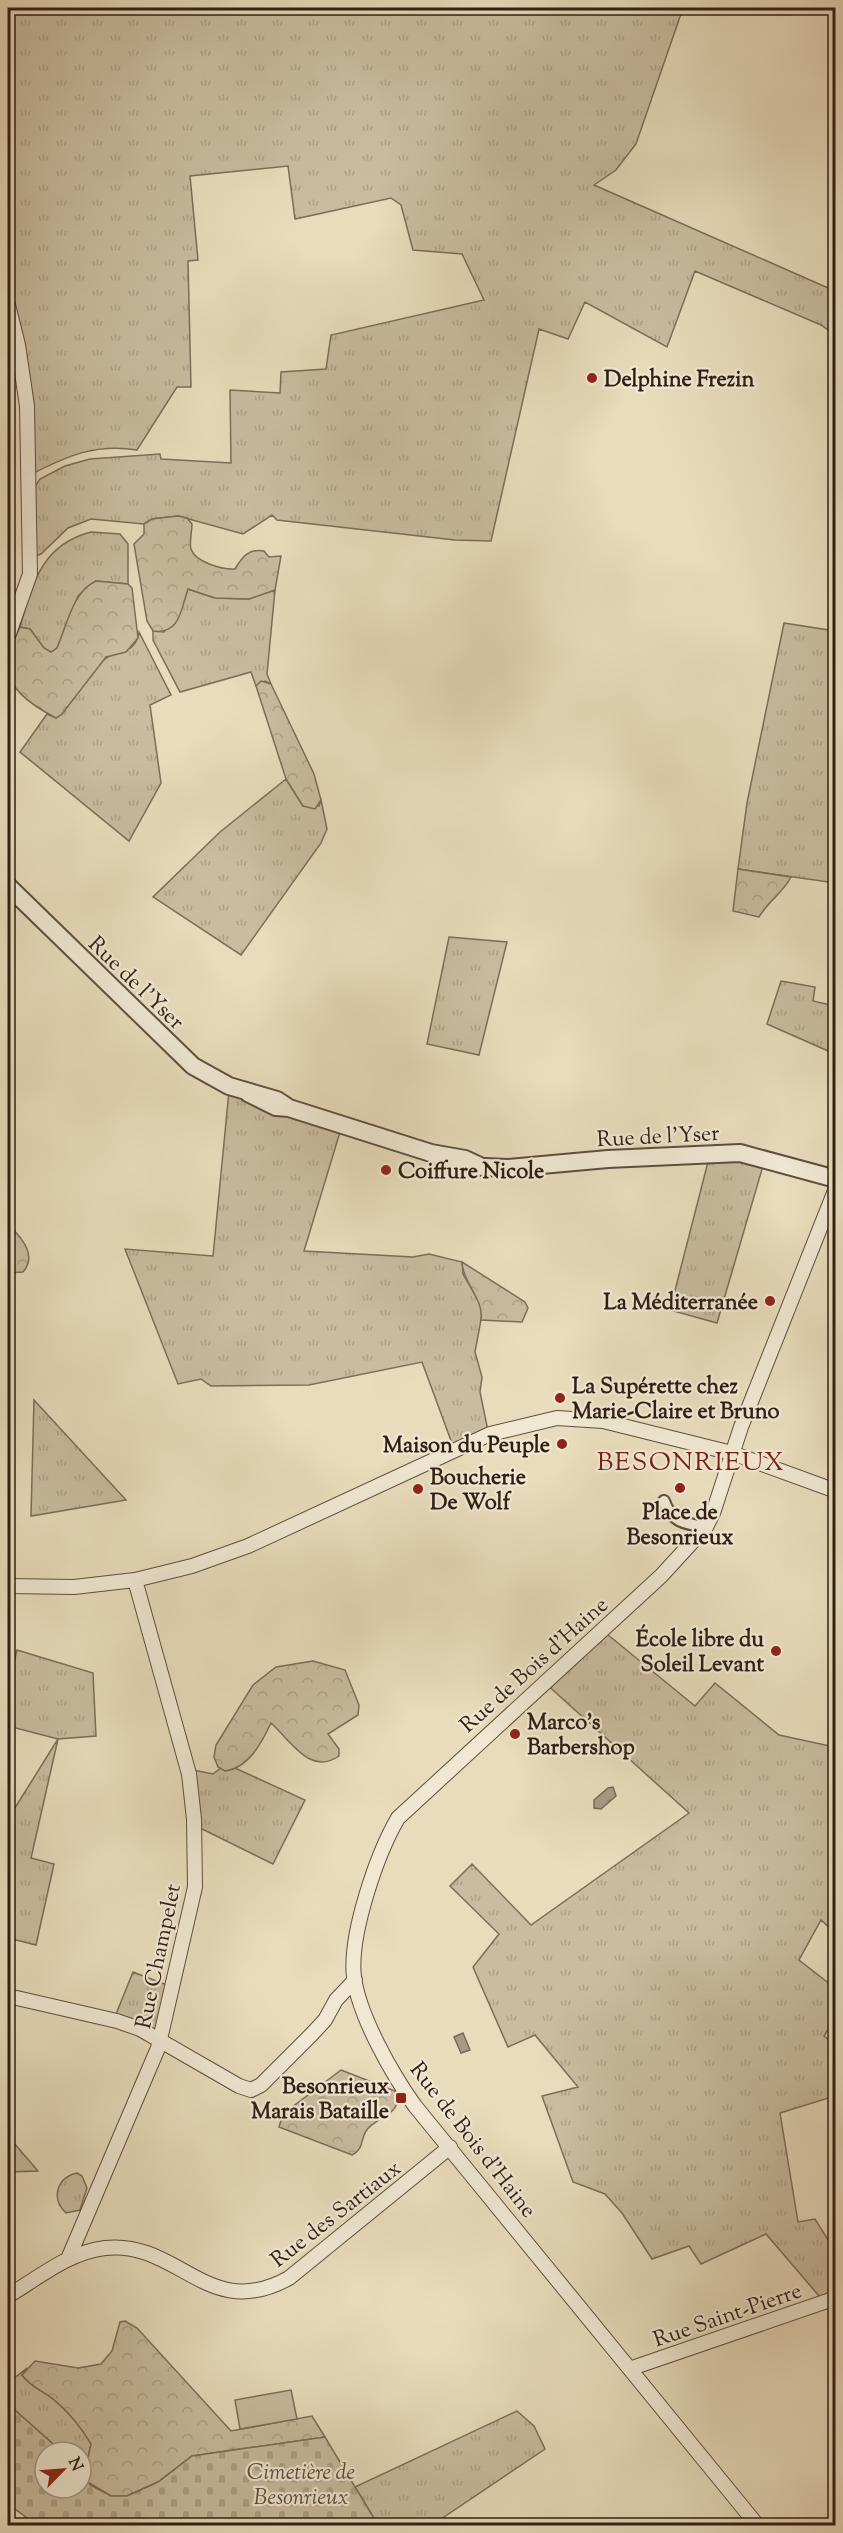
<svg xmlns="http://www.w3.org/2000/svg" width="843" height="2533" font-family="'Sorts Mill Goudy',serif">
<style>
.grass{fill:url(#grass-tufts);stroke:#7c6d5a;stroke-width:1.5}
.forest{fill:url(#forest-crowns);stroke:#7c6d5a;stroke-width:1.5}
.cemetery{fill:url(#cemetery-stones);stroke:#7c6d5a;stroke-width:1.5}
.pitch{fill:#c9bca0;stroke:#7c6d5a;stroke-width:1.5}
.water{fill:url(#water-ripples);stroke:#796957;stroke-width:1.5}
.lines{fill:none;stroke-linecap:round;stroke-linejoin:round}
.pedestrian-casing{stroke:#5e4e3f;stroke-width:14}
.minor-casing{stroke:#5e4e3f;stroke-width:16}
.tertiary-casing{stroke:#5e4e3f;stroke-width:20}
.pedestrian{stroke:#f0e8d3;stroke-width:10}
.minor{stroke:#f0e8d3;stroke-width:14}
.tertiary{stroke:#f0e8d3;stroke-width:16}
.poi-dot{fill:#8f2418;stroke:#f0e8d3;stroke-width:2}
.labels{text-anchor:middle;stroke-width:4.5;stroke-linejoin:round;paint-order:stroke}
.poi-label{font-size:22px;font-weight:bold;fill:#301e15;stroke:#f0e8d3;text-anchor:start}
.street-label{font-size:22px;fill:#301e15;stroke:#f0e8d3}
.park-label{font-size:22px;font-style:italic;fill:#5e4d3f;stroke:#f0e8d3}
.quarter-label{font-size:26px;letter-spacing:1.5px;fill:#7a1f14;stroke:#f0e8d3}
</style>
<defs>
<pattern id="grass-tufts" width="24" height="20" patternUnits="userSpaceOnUse" patternTransform="scale(1.5)"><rect width="24" height="20" fill="#c9bca0"/><path d="M3 7l-1-3M5 7V3M7 7l1-3M15 17l-1-3M17 17v-4M19 17l1-3" fill="none" stroke="#ada189"/></pattern>
<pattern id="forest-crowns" width="20" height="18" patternUnits="userSpaceOnUse" patternTransform="scale(1.5)"><rect width="20" height="18" fill="#c9bca0"/><path d="M2 6a3 3 0 1 1 6 0M12 15a3 3 0 1 1 6 0" fill="none" stroke="#ada189"/></pattern>
<pattern id="cemetery-stones" width="16" height="16" patternUnits="userSpaceOnUse" patternTransform="scale(1.5)"><rect width="16" height="16" fill="#c9bca0"/><path d="M2 7V4a2 2 0 0 1 4 0v3zM10 15v-3a2 2 0 0 1 4 0v3z" fill="#ada189"/></pattern>
<pattern id="water-ripples" width="26" height="14" patternUnits="userSpaceOnUse" patternTransform="scale(1.5)"><rect width="26" height="14" fill="#a99b83"/><path d="M2 4q2-2 4 0t4 0M15 11q2-2 4 0t4 0" fill="none" stroke="#8a7e6a"/></pattern>
</defs>
<rect width="100%" height="100%" fill="#e8dcbc"/>
<filter id="stains"><feTurbulence type="fractalNoise" baseFrequency=".00333" numOctaves="4"/><feColorMatrix values="0 0 0 0 .2 0 0 0 0 .09 0 0 0 0 .02 0 0 0 .5 -.17"/></filter>
<radialGradient id="worn" r=".72"><stop offset=".6" stop-color="#630" stop-opacity="0"/><stop offset="1" stop-color="#630" stop-opacity=".3"/></radialGradient>
<path class="grass" d="M31,8h652l-47,136 -20,26 -22,15 241,106v44l-14,-10 -126,-54 -28,76 -82,-45 -17,37 -29,-10 -48,212 -36,-1 -178,-20 -5,-5 -29,19 -65,-18 -26,3 -8,5 -53,-5 -23,9 -27,26 -8,3 -1,-66 8,-12 25,-13 25,-7 70,-5 1,5 70,4 -1,-73 50,3 1,-21 45,-3 5,-34 153,-35 -22,-46 -49,-4 -12,-45 -10,-7 -96,21 -7,-53 -98,10 8,84 -10,1 3,126h-14l-40,63c-41,-7 -70,6 -105,24l-17,-164 -7,-18v-277z
M91,532l29,2 8,10v40l-32,-3 -18,15 -21,52 -6,5 -7,-5 -14,-19 -10,-2c13,-44 21,-82 71,-95z
M188,589l27,9 34,1 26,-9 -8,84 4,10 -6,-3 -9,5 -5,-14 -71,20 -27,-52v-9l11,1 20,-31z
M784,623l51,8v252l-97,-14 9,-66z
M139,632l32,63 -21,10 11,78 -32,58 -109,-89 27,-38 9,4 6,-4c12,-16 28,-43 43,-55 12,-10 31,-4 34,-27z
M286,779l17,27h16l2,-6 6,29 -6,14 -80,112 -88,-58 67,-65z
M449,937l58,5 -28,113 -52,-11z
M781,981l34,6 -2,14 22,5v48l-68,-30z
M229,1091l111,41 -36,119 109,6 16,-3 33,8 1,12 20,35 -8,43 7,25 -2,15 8,39 -35,15 -31,-84 -113,23 -98,1 -10,-7 -23,5 -53,-135 88,7z
M710,1154l55,5 -48,164 -47,-13z
M34,1400l92,100 -95,16z
M602,1630l93,76 20,-23 64,52 56,12v186l-14,-13 -22,40 36,28v30l-11,18 11,9v51l-55,17 18,109 17,-3 20,32v47l-10,5 -59,-69 -65,30 -12,-18 -37,13 -30,-46 -17,-19 -32,-12 -31,-86 36,-9 -43,-52 -27,12 -35,-80 26,-33 -49,-48 22,-22 59,61 158,-112 -145,-131z
M17,1650l76,23 3,63 -38,3 -27,119 23,6 -18,81 -28,-7v-119l50,-80 -50,-13v-60l5,1z
M221,1768l4,3 10,-3 70,32 -32,64 -79,-39 -6,-56 25,5z
M133,1972l34,13 -10,45 -41,-16z
M8,2136l30,35 -30,1z
M77,2173l5,3 5,12 -7,22 -14,3c-15,-14 -10,-35 11,-40z
M27,2368l-5,7c10,10 20,15 31,24 14,12 29,29 38,45l-6,28 -4,-3v-17h-19l-54,-48v-21z
M517,2411l17,15 11,23 -113,76h-54l-23,-38z"/>
<path class="forest" d="M178,516l9,2 5,6c0,7 -3,19 -1,25 4,13 32,21 44,20 7,-12 14,-21 29,-18l5,6 12,-1 -6,34 -26,9 -34,-1 -27,-9c-7,20 -8,46 -35,42l-6,-10 -13,-77 10,-10v-10l8,-5z
M96,581l32,3 4,4 6,50 -12,14 -20,5 -44,57 -6,4c-23,-12 -55,-32 -48,-61 2,-10 8,-21 12,-30l10,2 14,19 7,4 6,-4c10,-23 16,-57 39,-67z
M261,681l10,3 43,90 7,26 -6,9 -12,-3 -17,-27 -30,-93z
M738,869l53,8c-8,16 -23,24 -32,40l-26,-6z
M8,1224c13,13 30,31 15,48l-15,1z
M462,1262l63,40 3,6 -6,14 -41,-2c3,-21 -18,-37 -19,-58z
M313,1661l32,9 14,35 -1,10 -30,19 11,15v7c-29,20 -48,-15 -68,-33 -9,19 -22,45 -46,48l-7,-4 -4,-10 2,-12 37,-60 23,-18z
M341,2070l54,21c11,23 -19,25 -29,40 -6,10 -2,18 -14,24l-73,-28 4,-13z
M125,2321l12,7 94,103 81,-15 13,21 -133,19 -34,26 -31,14h-16l-25,-15 -1,-9 6,-28c-9,-16 -24,-34 -38,-45 -11,-9 -23,-12 -31,-24l13,-14 43,7 23,-4 11,-13 8,-29z"/>
<path class="cemetery" d="M8,2404l54,48h-17v36h36v-19l9,16 21,11h16l31,-14 34,-26 133,-19 53,88h-341l-29,-21z"/>
<path class="pitch" d="M291,2390l6,29 -57,10 -5,-29z"/>
<path class="water" d="M613,1787l3,9 -15,13 -7,-1v-8l14,-12z
M463,2033l7,17 -9,3 -7,-16z"/>
<g class="lines">
<defs>
<path id="pedestrian" d="M664,1501c7,21 22,23 42,26"/>
<path id="minor" d="M8,305l10,40 9,61 3,168 -22,62
M8,1586l66,1 61,-7 57,-14 56,-20 242,-112 67,-16 46,3 129,32 104,38
M8,1996l109,25 23,8 99,57 12,4 10,-5 51,-51 13,-14 11,-20 19,-20
M68,2259l90,-211 37,-161 -1,-68 -5,-45 -54,-194
M8,2296c30,-18 61,-44 97,-48 74,-8 103,75 184,30l161,-131
M632,2368l204,-70
M758,2526l-343,-420c-23,-32 -56,-90 -61,-129 -5,-42 23,-123 44,-159l263,-242 45,-49 7,-14 28,-86 95,-239"/>
<path id="tertiary" d="M8,886l185,180 36,20 48,14 12,8 -13,-1 -28,-14
M289,1108l142,45
M480,1166l-15,-7 -34,-6 32,13 45,2 100,-9 132,-6 96,26"/>
</defs>
<use href="#pedestrian" class="pedestrian-casing"/>
<use href="#minor" class="minor-casing"/>
<use href="#tertiary" class="tertiary-casing"/>
<use href="#pedestrian" class="pedestrian"/>
<use href="#minor" class="minor"/>
<use href="#tertiary" class="tertiary"/>
</g>
<g class="poi-dot">
<circle cx="592" cy="378" r="6"/>
<circle cx="386" cy="1170" r="6"/>
<circle cx="770" cy="1301" r="6"/>
<circle cx="560" cy="1398" r="6"/>
<circle cx="562" cy="1444" r="6"/>
<circle cx="680" cy="1488" r="6"/>
<circle cx="418" cy="1489" r="6"/>
<circle cx="776" cy="1651" r="6"/>
<circle cx="515" cy="1734" r="6"/>
<rect x="395" y="2092" width="12" height="12" rx="3"/>
</g>
<g class="labels">
<g class="poi-label">
<text x="604" y="386">Delphine Frezin</text>
<text x="398" y="1178">Coiffure Nicole</text>
<text x="758" y="1309" text-anchor="end">La Méditerranée</text>
<text x="572" y="1393">La Supérette chez<tspan x="572" dy="25">Marie-Claire et Bruno</tspan></text>
<text x="550" y="1452" text-anchor="end">Maison du Peuple</text>
<text x="430" y="1484">Boucherie<tspan x="430" dy="25">De Wolf</tspan></text>
<text x="680" y="1519" text-anchor="middle">Place de<tspan x="680" dy="25">Besonrieux</tspan></text>
<text x="764" y="1646" text-anchor="end">École libre du<tspan x="764" dy="25">Soleil Levant</tspan></text>
<text x="527" y="1729">Marco's<tspan x="527" dy="25">Barbershop</tspan></text>
<text x="389" y="2093" text-anchor="end">Besonrieux<tspan x="389" dy="25">Marais Bataille</tspan></text>
</g>
<g class="street-label">
<text transform="translate(137 982) rotate(44)" y="8">Rue de l'Yser</text>
<text transform="translate(658 1135) rotate(-3)" y="8">Rue de l'Yser</text>
<text transform="translate(533 1664) rotate(-42)" y="8">Rue de Bois d'Haine</text>
<text transform="translate(157 1956) rotate(-78)" y="8">Rue Champelet</text>
<text transform="translate(474 2139) rotate(52)" y="8">Rue de Bois d'Haine</text>
<text transform="translate(335 2213) rotate(-38)" y="8">Rue des Sartiaux</text>
<text transform="translate(727 2314) rotate(-19)" y="8">Rue Saint-Pierre</text>
</g>
<g class="park-label">
<text x="301" y="2479">Cimetière de<tspan x="301" dy="25">Besonrieux</tspan></text>
</g>
<g class="quarter-label">
<text x="691" y="1470">BESONRIEUX</text>
</g>
</g>
<rect width="843" height="2533" fill="none" stroke="#e8dcbc" stroke-width="30"/>
<rect x="9" y="9" width="825" height="2515" fill="none" stroke="#301e15" stroke-width="3"/>
<rect x="15" y="15" width="813" height="2503" fill="none" stroke="#301e15" stroke-width="1.5"/>
<g transform="translate(63 2470) rotate(65)"><circle r="28" fill="#f0e8d3" stroke="#a39787" stroke-width="1.5"/>
<path d="M0-4.5L10 22L0 15L-10 22Z" fill="#8f2418"/>
<text y="-9" font-size="16" font-weight="bold" text-anchor="middle" fill="#301e15">N</text>
</g>
<rect width="100%" height="100%" filter="url(#stains)"/>
<rect width="100%" height="100%" fill="url(#worn)"/>
</svg>
